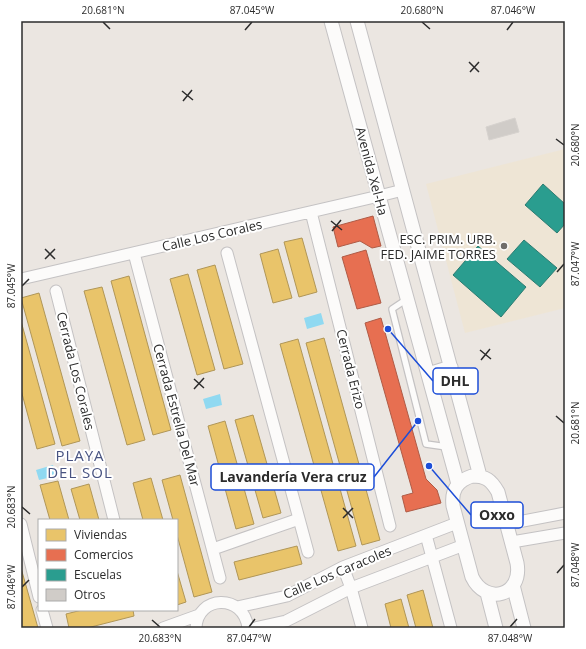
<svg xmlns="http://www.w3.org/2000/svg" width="586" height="649" font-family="'Open Sans',sans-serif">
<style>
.education{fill:#eee5d5}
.water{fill:#90d9f1}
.homes{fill:#e9c46a;stroke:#b09657}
.shops{fill:#e76f51;stroke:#af5b46}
.schools{fill:#2a9d8f;stroke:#2b7b71}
.building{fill:#d0ccc8;stroke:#d6d2ce}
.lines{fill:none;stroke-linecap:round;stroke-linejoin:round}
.service-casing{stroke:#c4c2c3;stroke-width:8}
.minor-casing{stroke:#c4c2c3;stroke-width:13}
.tertiary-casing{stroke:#c4c2c3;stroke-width:15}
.service{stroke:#fcfbfa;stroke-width:5.5}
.minor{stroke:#fcfbfa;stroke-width:11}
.tertiary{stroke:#fcfbfa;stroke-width:13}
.ticks{fill:none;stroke:#2c2c2c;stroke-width:1.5}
.poi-dot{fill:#6f6d6b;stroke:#fff;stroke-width:1.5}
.labels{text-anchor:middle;stroke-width:4;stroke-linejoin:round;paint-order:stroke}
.street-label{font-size:13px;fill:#2c2c2c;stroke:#fff}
.poi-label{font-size:13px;fill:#2c2c2c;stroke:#fff;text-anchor:end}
.quarter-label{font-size:15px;letter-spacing:1px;fill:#485381;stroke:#fff}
.leader{fill:none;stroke:#1d4ed8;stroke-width:1.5}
.callout-dot{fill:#1d4ed8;stroke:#fff;stroke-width:1.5}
.callout{fill:#fff;stroke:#1d4ed8;stroke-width:1.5}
.callout-label{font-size:14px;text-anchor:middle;font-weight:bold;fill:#2c2c2c}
.neatline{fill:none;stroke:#2c2c2c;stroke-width:1.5}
.ticks-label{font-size:10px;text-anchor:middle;fill:#2c2c2c}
</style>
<rect width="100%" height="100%" fill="#ebe6e1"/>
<path class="education" d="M565,149v159l-100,25 -39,-149z"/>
<path class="water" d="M321,313l3,11 -17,5 -3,-11z
M220,394l2,11 -16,4 -3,-10z
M53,465l3,11 -17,4 -3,-10z"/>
<path class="homes" d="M302,238l15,54 -18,5 -15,-55z
M278,249l14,49 -19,5 -13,-49z
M215,265l28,99 -19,5 -27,-99z
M188,274l27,96 -18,5 -27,-96z
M129,276l42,154 -18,5 -42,-154z
M102,287l43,153 -18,5 -43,-154z
M39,293l41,148 -18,5 -41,-148z
M21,321l34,123 -18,5 -16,-59z
M324,338l56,202 -18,5 -56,-202z
M298,339l58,207 -18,5 -58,-207z
M253,415l28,98 -18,5 -28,-98z
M225,421l29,103 -18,5 -28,-103z
M180,475l32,117 -18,5 -17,-62v-15h-4l-11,-40z
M151,478l12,42h-20l-10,-37z
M58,481l11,39h-19l-10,-35z
M89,484l10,36h-19l-9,-31z
M297,546l5,18 -63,16 -5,-18z
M21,568l17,60h-17z
M177,571l9,31 -9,3z
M423,590l10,38h-17l-9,-33z
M401,599l8,29h-18l-6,-24z
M82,610h51l1,6 -47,12h-18l-3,-14z"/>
<path class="shops" d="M373,216l8,30 -9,2 -12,-7 -22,6 -5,-20z
M366,250l15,53 -24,6 -15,-52z
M381,318l45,161 11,11 4,13 -35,9 -4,-16 11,-3 -48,-170z"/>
<path class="schools" d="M543,184l22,20v20l-8,9 -32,-28z
M524,240l33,28 -17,19 -33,-28z
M478,246l48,41 -25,30 -48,-42z"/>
<path class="building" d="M515,118l4,14 -30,8 -3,-13z"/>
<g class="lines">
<defs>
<path id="service" d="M407,299l-15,10 34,135 21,3"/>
<path id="minor" d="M311,212l79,314
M134,253l86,325
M227,253l81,299
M21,279l358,-83 24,-6
M56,291l58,229
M21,524l18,73
M507,524l58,-11
M426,535l25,93
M512,542l53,-9
M213,549l86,-30
M343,567l8,21 11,40
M237,607l50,-11 56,-29 114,-44
M42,610l5,18
M163,628l36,-13
M196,628c1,-33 48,-35 52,0
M255,628l31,-7 65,-33 113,-43"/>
<path id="tertiary" d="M331,21l127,463
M357,21l123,455
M428,374l23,-7
M472,476c14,0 19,4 26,16l19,71c6,33 -31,43 -45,14l-19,-71c-2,-16 4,-25 19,-30z
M513,585l11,43
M487,593l9,35"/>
</defs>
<use href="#service" class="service-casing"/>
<use href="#minor" class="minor-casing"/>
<use href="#tertiary" class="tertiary-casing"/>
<use href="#service" class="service"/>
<use href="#minor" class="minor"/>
<use href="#tertiary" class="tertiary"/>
</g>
<path class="ticks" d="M103,22l7,7M422,22l8,7M245,30l7,-8M507,30l6,-8M469,62l10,10M470,72l9,-10M182,91l11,9M183,101l9,-11M556,139l8,6M331,221l11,9M332,231l9,-11M45,249l10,10M45,259l10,-10M557,272l7,-8M22,286l7,-7M480,350l11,9M481,360l9,-11M194,379l10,9M194,389l10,-11M556,416l8,7M22,507l8,7M343,508l10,10M343,518l10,-10M557,573l7,-8M22,587l7,-7M152,620l8,7M249,627l6,-8M510,627l7,-8"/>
<circle class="poi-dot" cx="504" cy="246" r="4"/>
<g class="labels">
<g class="street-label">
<text transform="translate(372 171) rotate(75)" y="5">Avenida Xel-Ha</text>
<text transform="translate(212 235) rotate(-13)" y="5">Calle Los Corales</text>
<text transform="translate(351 369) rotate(76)" y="5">Cerrada Erizo</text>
<text transform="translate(76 371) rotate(76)" y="5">Cerrada Los Corales</text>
<text transform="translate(177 415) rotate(75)" y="5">Cerrada Estrella Del Mar</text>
<text transform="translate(337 572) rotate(-23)" y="5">Calle Los Caracoles</text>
</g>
<g class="poi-label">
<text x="496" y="244">ESC. PRIM. URB.<tspan x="496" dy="15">FED. JAIME TORRES</tspan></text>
</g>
<g class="quarter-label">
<text x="80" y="461">PLAYA<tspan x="80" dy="17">DEL SOL</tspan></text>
</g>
</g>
<path class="leader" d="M388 329L433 381M418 421L374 477M429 466L471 515"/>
<g class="callout-dot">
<circle cx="388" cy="329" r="4"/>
<circle cx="418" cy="421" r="4"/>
<circle cx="429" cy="466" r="4"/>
</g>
<g class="callout">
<rect x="433" y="368" width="45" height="26" rx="4"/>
<rect x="211" y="464" width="163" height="26" rx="4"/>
<rect x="471" y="502" width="52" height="26" rx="4"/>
</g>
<g class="callout-label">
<text x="455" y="386">DHL</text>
<text x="293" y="482">Lavandería Vera cruz</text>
<text x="497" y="520">Oxxo</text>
</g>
<rect width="586" height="649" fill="none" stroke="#ffffff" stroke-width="44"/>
<rect x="38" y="519" width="140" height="92" fill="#ffffff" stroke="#ababab"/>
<rect x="46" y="529" width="20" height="12" fill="#e9c46a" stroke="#ababab"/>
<text x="74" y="539" font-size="12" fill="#2c2c2c">Viviendas</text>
<rect x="46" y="549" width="20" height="12" fill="#e76f51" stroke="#ababab"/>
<text x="74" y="559" font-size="12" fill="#2c2c2c">Comercios</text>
<rect x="46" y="569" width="20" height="12" fill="#2a9d8f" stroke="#ababab"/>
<text x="74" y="579" font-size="12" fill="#2c2c2c">Escuelas</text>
<rect x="46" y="589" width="20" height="12" fill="#d0ccc8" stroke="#ababab"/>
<text x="74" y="599" font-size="12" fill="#2c2c2c">Otros</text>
<rect x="22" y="22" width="542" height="605" class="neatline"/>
<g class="ticks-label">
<text x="103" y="14">20.681°N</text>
<text x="252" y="14">87.045°W</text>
<text x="422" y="14">20.680°N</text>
<text x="513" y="14">87.046°W</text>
<text transform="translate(575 145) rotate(-90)" y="4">20.680°N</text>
<text transform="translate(575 264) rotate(-90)" y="4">87.047°W</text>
<text transform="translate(11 286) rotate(-90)" y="4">87.045°W</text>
<text transform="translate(575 423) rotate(-90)" y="4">20.681°N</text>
<text transform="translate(11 507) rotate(-90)" y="4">20.683°N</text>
<text transform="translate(575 565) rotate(-90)" y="4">87.048°W</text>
<text transform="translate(11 587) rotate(-90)" y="4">87.046°W</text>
<text x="160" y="642">20.683°N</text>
<text x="249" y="642">87.047°W</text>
<text x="510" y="642">87.048°W</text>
</g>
</svg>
